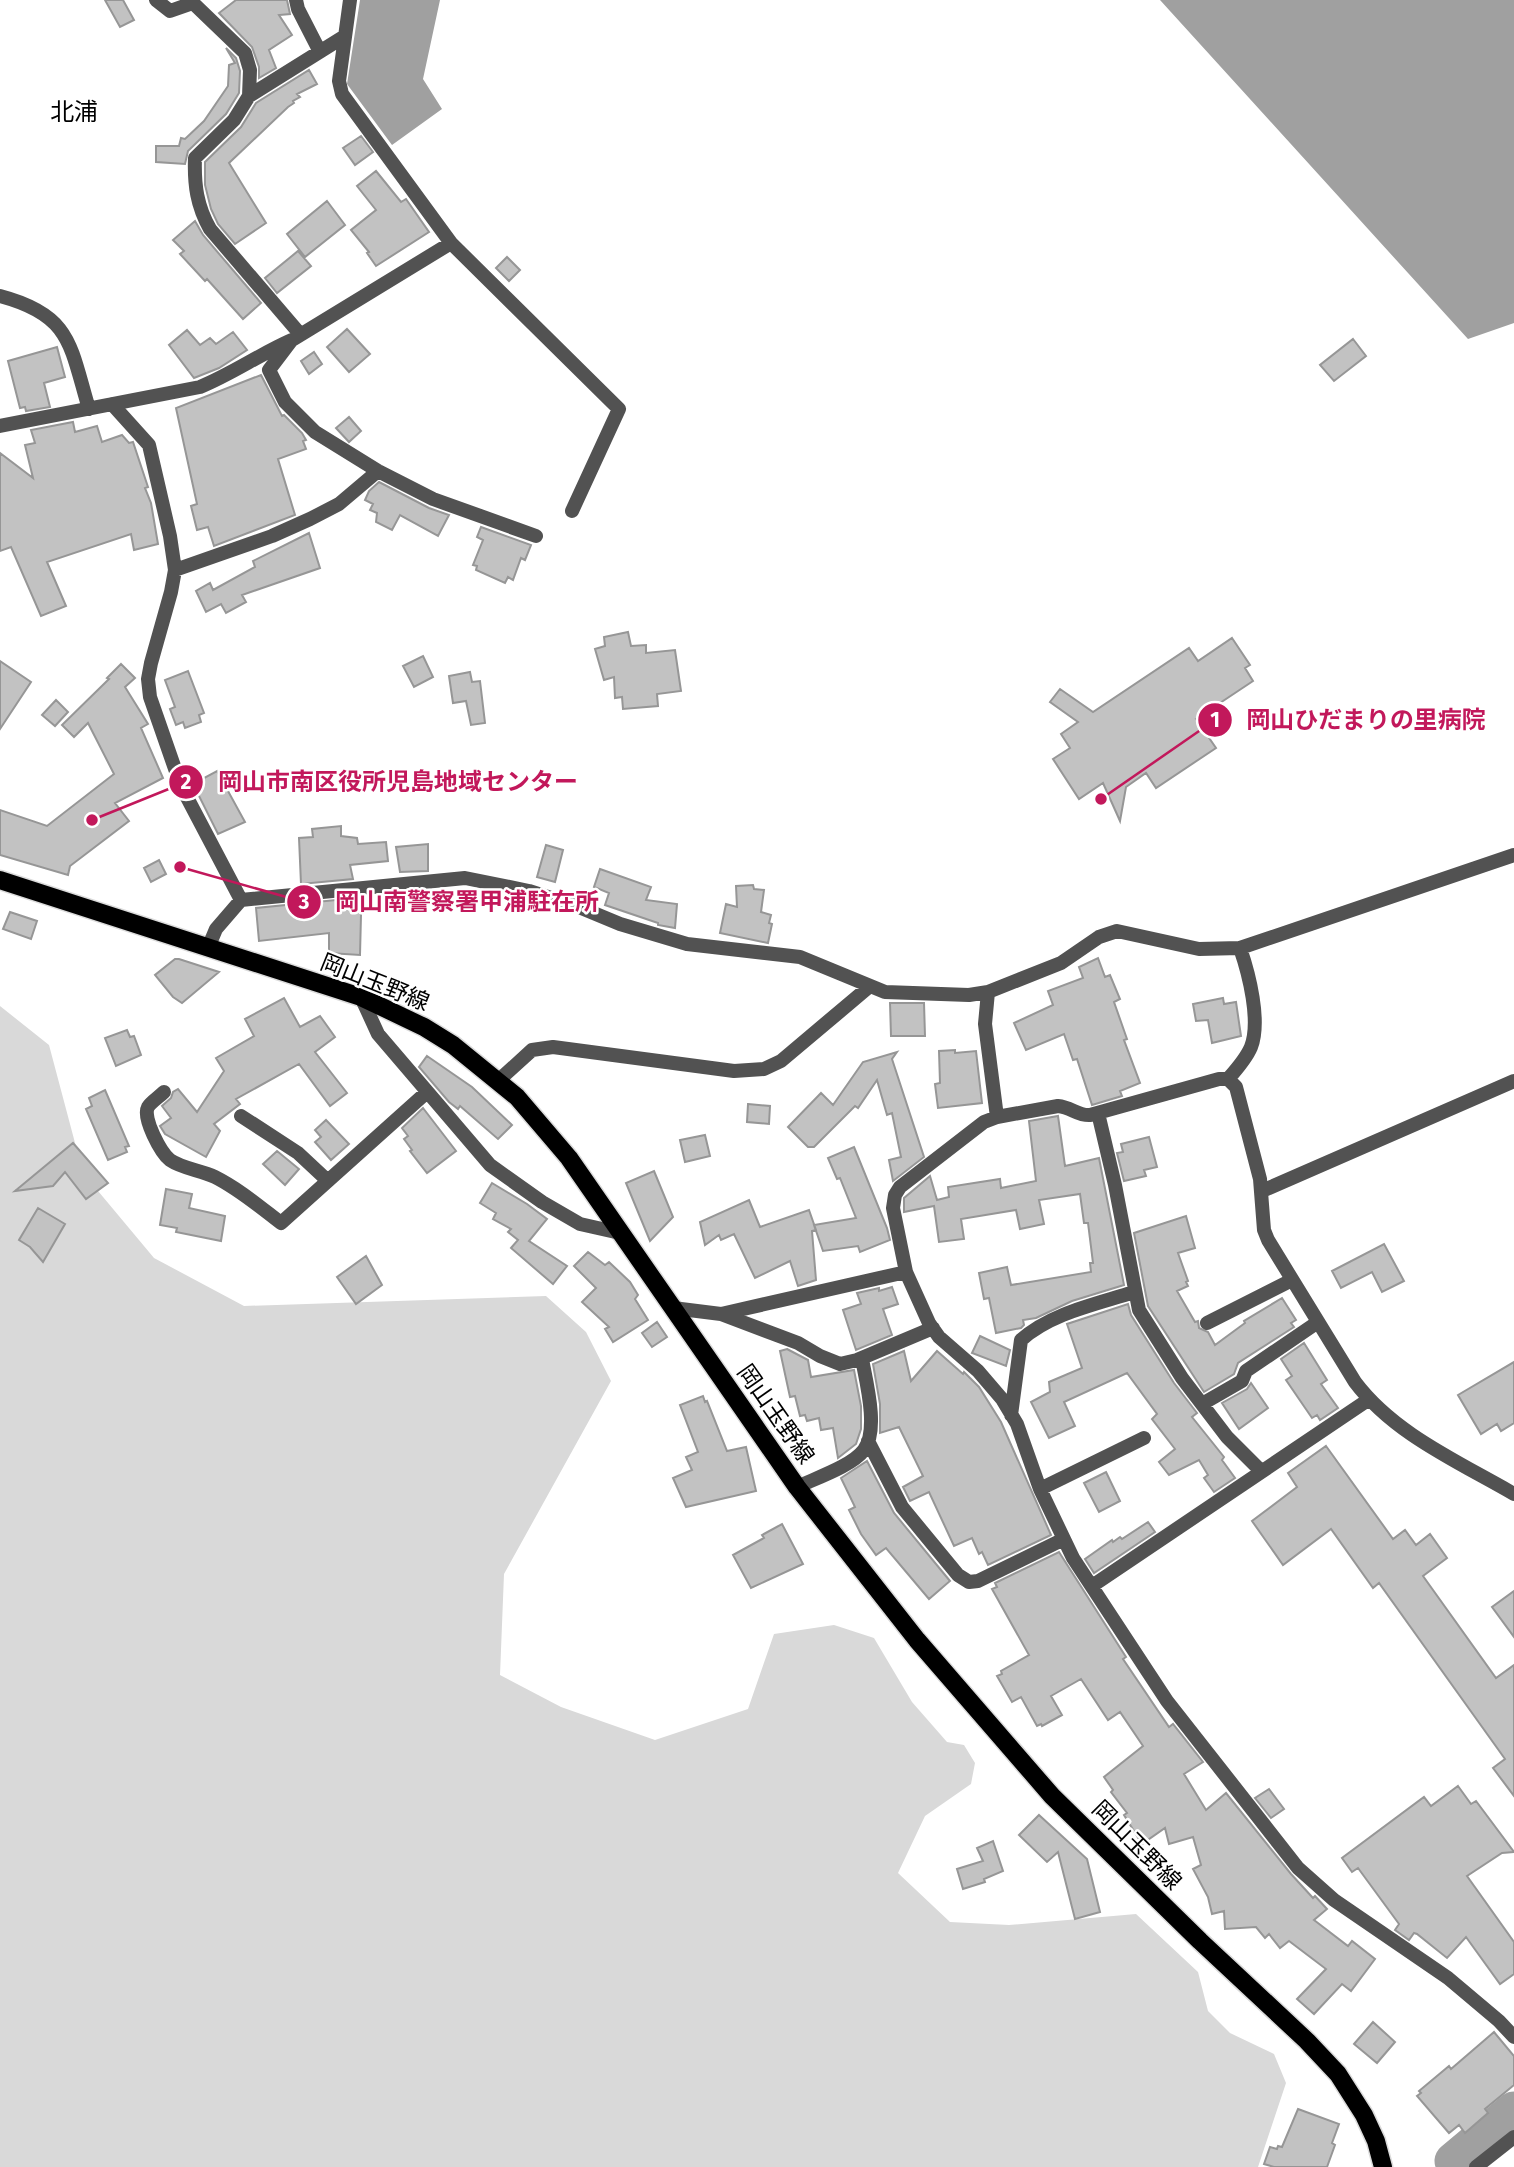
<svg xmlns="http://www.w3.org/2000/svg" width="1514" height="2167" font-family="'Fira Sans','Noto Sans JP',sans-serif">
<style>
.green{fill:#d9d9d9}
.water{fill:#a0a0a0}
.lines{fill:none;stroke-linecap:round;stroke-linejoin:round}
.river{stroke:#a0a0a0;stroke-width:37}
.building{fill:#c2c2c2;stroke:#969696;stroke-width:2}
.primary-casing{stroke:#dbdbdb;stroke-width:21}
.street{stroke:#525252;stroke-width:14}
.primary{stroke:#000;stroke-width:18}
.labels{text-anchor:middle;stroke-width:5;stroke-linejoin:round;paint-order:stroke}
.street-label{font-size:23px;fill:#000;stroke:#fff}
.neighbourhood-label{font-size:24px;fill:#000;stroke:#fff}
.leader{fill:none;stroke:#c2185b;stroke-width:2.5}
.callout-dot{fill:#c2185b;stroke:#fff;stroke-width:2.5}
.mark-label{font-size:21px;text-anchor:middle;font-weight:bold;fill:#fff}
.callout-label{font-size:24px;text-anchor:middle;font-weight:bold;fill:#c2185b;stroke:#fff;stroke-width:5;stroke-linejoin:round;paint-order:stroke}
</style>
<rect width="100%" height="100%" fill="#fff"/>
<path class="green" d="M0,1006l49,39 34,128 71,85 90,48 302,-10 40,36 25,49 -107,193 -4,101 61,32 94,33 93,-31 26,-75 60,-9 40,13 38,64 35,40 17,3 11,18 -4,21 -46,32 -27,57 52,49 59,3 127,-11 62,58 10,39 22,22 44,21 12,29 -28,84h-1258z"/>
<path class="water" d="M360,0h80l-17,79 19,30 -50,36 -45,-61z
M1160,0h354v323l-46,16z"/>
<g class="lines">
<path class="river" d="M1453,2161l61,-51"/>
</g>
<path class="building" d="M105,0h18l11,20 -14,7z
M236,0h51l3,14 -11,1 13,20 -23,15 7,18 -17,10v-11l-7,-20 -33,-34z
M226,48l10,10 4,13 -1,22 -13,21 -38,37 -3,13 -29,-2v-16h23l2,-8 4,1 19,-18 24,-35 1,-21 6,-2z
M309,70l8,14 -20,10 3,3 -7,4 1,2 -6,4 -59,56 37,60 -31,21 -17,-20 -7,-15 -6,-24v-23l36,-35 15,-24z
M361,136l12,16 -18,13 -12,-17z
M376,171l25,31 5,-3 23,33 -53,34 -9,-13 2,-1 -18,-22 25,-20 -19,-24z
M327,201l18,24 -40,32 -18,-23z
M195,221l8,14 58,68 -18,16 -36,-40 -2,2 -25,-27 4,-3 -11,-11z
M298,251l13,15 -34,27 -12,-15z
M507,257l13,13 -11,11 -13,-13z
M347,329l23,25 -21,18 -22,-25z
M187,330l13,15 10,-7 6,6 17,-12 14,18 -28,18 -25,10 -25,-33z
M1353,339l13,17 -32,25 -14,-16z
M57,347l8,30 -21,6 6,24 -24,4 -1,-4 -5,1 -12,-47z
M314,352l8,12 -13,10 -8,-13z
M261,375l21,41 2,-1 18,18 4,7 -3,1 3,8 -28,10 17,56 -81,31 -6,-19 -11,3 -6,-24 6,-2 -21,-96z
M349,417l12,14 -12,11 -13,-14z
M73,422l2,10 22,-6 5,16 20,-7 7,8 4,-1 15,45 -3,1 6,15 7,41 -24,6 -3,-16 -84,28 19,44 -25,10 -30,-69 -11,4v-98l33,25 -8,-33 10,-2 -4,-13z
M379,482l50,26 20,7 -11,21 -38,-21 -8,15 -16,-8 1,-9 -7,-3 3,-6 -8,-4 4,-9z
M481,527l50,18 -6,15 -4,-2 -8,22 -5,-3 -3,6 -29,-13 1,-4 -4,-1 10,-25 -6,-3z
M309,533l11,35 -78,27 4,7 -20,11 -5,-9 -15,8 -10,-21 14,-8 3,7 42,-23 -2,-6z
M628,632l3,14 15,-1v8l29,-3 6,41 -24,3 1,12 -35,3 -1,-12 -7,1 -1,-21 -10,3 -9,-31 10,-3 -1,-9z
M1232,638l18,27 -5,3 8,13 -57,38 20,29 -60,40 -10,-15 -20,14 -6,34 -17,-38 -24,16 -26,-40 17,-11 -9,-14 17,-12 -28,-20 10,-13 33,23 96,-64 9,13z
M423,656l10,21 -19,10 -11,-21z
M0,661l31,21 -31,47z
M121,664l14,14 -10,9 23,37 -7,4 22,50 -48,25 14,18 -59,45 -2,9 -68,-20v-45l47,16 67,-52 -26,-51 -14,14 -12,-12 47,-46 -2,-1z
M188,671l16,42 -5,2 2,7 -16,6 -2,-6 -7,3 -6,-16 5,-2 -10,-27z
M470,672l2,10 8,-1 5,42 -14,2 -5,-24 -13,2 -4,-27z
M56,700l12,12 -13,14 -13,-11z
M217,771l28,51 -27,12 -25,-50z
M341,826v10l16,2 1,6 28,-2 2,19 -38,4 3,14 -52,5 -2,-46 14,-1 -1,-8z
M428,844v27l-28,1 -4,-25z
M546,845l17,5 -8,32 -18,-5z
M159,860l7,14 -15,8 -7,-14z
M600,869l51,18 -5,13 31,4 -2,24 -17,-3v-2l-53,-18 4,-12 -15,-6z
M753,885l1,4 10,1 -3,22 10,3 -2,8 3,1 -4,19 -48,-10 6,-29 11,3 -1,-21z
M356,898l5,17 -1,40 -31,-2v-20l-70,8 -3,-33z
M10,912l27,9 -6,18 -28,-10z
M1098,958l7,19 5,-2 10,24 -6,3 13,37 -3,1 16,43 -20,8 2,5 -30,9 -15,-46 -4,1 -9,-26 -38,16 -12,-27 39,-18 -5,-14 35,-13 -4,-11z
M175,959h4l40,13 -37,31 -9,-6 -18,-22z
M284,998l16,29 20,-11 15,21 -20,15 32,41 -17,13 -31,-42 -63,35 4,5 -26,20 6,7 -14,26 -41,-23 -5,-8 11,-8 -9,-12 9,-8 2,-6 5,-3 19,23 27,-41 -8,-13 38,-22 -9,-17z
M1223,998l1,6 12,-2 5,34 -29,7 -4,-23 -12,1 -3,-17z
M890,1003h34l1,33h-34z
M127,1030l3,7 4,-1 7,19 -25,11 -11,-28z
M955,1050v3l21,-2 6,52 -44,5 -3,-24 5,-1 -1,-32z
M897,1052l-5,7 32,98 -31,24 -4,-21 12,-3 -9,-44 -5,2 -10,-35 -19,28 -3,-2 -41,41h-6l-20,-20 33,-34 12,12 30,-43z
M427,1056l45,31 40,38 -14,14 -38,-33 -2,3 -9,-7 -30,-35z
M105,1090l24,56 -4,1 2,5 -19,8 -22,-51 6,-3 -3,-8z
M748,1104l22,2 -1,18 -22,-2z
M423,1108l33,43 -29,22 -17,-22 2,-1 -8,-11 4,-3 -6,-8z
M1058,1116l7,50 34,-8 25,127 -52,16 -36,17 -13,2 1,5 -3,3 -25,5 -7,-35 -5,1 -5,-26 28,-6 4,18 80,-13 -1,-9h3l-5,-40h-4l-4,-29 -41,6 5,24 -24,5 -4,-19 -55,9 3,20 -25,3 -5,-36 -30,6v-14l26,-22 7,24 12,-3 -1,-10 52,-8 1,9 35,-7 -7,-60z
M326,1120l23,24 -18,16 -16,-18 6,-5 -6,-7z
M705,1135l5,21 -25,6 -5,-22z
M1149,1137l8,30 -13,3 2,6 -22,5 -7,-28 6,-1 -2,-8z
M73,1143l35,40 -22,16 -21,-27 -12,14 -38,5z
M854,1147l33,81 3,12 -30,12 -2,-6 -35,5 -9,-26 42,-7 -16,-40 -3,1 -9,-21z
M277,1151l22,18 -14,16 -22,-21z
M654,1171l19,46 -23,24 -24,-58z
M492,1183l35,21 20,15 -18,22 38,25 -14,18 -42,-36 7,-8 -10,-8 3,-3 -18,-10 3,-6 -16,-10z
M166,1189l26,5 -3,14 36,8 -4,25 -45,-9 1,-4 -17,-3z
M749,1200l11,27 49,-17 7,20 -4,1 4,49 -18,6 -8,-25 -35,17 -21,-44 -13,6 -2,-5 -14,10 -5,-23z
M38,1208l27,16 -22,38 -13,-15 -11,-7z
M1186,1216l9,32 -17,5 10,28 -2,1 2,4 -11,5 18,31 3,-1 1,7 9,4 7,13 30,-22 -1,-2 38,-23 14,22 -5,3 3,4 -56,36 -4,11 -30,18 -56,-86 -14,-73z
M1384,1244l20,37 -22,11 -10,-20 -31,16 -9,-17z
M588,1252l17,13 4,-3 21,20 8,13 -3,4 13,21 -35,22 -8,-13 4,-2 -27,-25 14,-14 -22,-22z
M366,1256l16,29 -26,19 -19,-27z
M892,1287l6,17 -15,5 9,26 -36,15 -13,-40 18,-6 -4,-11 22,-5v3z
M1128,1304l3,11 43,68 23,30 -5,4 32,40 -2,3 13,18 -21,14 -10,-14 4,-3 -9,-15 -30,15 -10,-13 16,-13 -23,-30 5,-5 -30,-41 -63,29 11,24 -26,12 -18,-36 19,-10 -1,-10 33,-14 -15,-44z
M657,1322l10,15 -15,10 -10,-14z
M980,1336l30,14 -4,16 -34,-13z
M1304,1343l23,37 -6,4 17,24 -18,12 -3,-5 -5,3 -26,-38 6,-4 -11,-17z
M787,1349l21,11 3,17 43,-7 7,36v23l-5,15 -18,14 -5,-30 -12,2 -2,-12 -12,3 -2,-6 -5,1 -5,-20 -5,1 -10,-46z
M904,1351l7,30 26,-30 26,23 1,-2 15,15 22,35 50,113 -63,30 -6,-13 -3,2 -7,-16 -18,8 -25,-54 -19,9 -7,-14 20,-11 -24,-49 -19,6v-29l-7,-40z
M1514,1362v61l-13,8 -4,-7 -16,10 -23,-39z
M1251,1383l17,25 -29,21 -17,-26 25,-14z
M703,1396l2,6 2,-1 20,50 19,-4 10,44 -70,16 -13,-29 19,-8 -6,-13 12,-5 -18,-47z
M1326,1446l67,93 12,-9 11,15 14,-11 17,24 -24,18 73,102 18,-13v131l-21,-28 12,-9 -126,-176 -6,5 -42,-59 -48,36 -31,-44 45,-34 -9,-14z
M867,1461l27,52 56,68 -21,18 -43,-51 -10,7 -15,-21 -12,-24 6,-3 -14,-29z
M1106,1472l14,29 -21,11 -15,-29z
M1148,1522l7,10 -61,41 -9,-14 27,-19 1,2 7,-5 2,2z
M782,1524l21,40 -52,24 -18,-33 31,-17 -2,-3z
M1059,1552l67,105 -3,2 46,68 4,-3 30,38 -19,12 22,36 20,-17 65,81 22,24 2,-2 12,13 -13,11 34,26 4,-5 23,18 -24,32 -9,-7 -28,30 -17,-15 29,-30 -37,-28 -9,7 -11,-14 -4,4 -9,-11 -31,2 -1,-18 -12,3 -4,-17 -15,-28 8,-4 -8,-28 -24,7 -4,-16 -23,16 -18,-29 3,-2 -16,-21 2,-2 -9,-13 39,-31 -23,-34 -12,8 -27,-41 -30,17 11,19 -20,11 -1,-2 -4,2 -16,-29 -9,5 -15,-26 5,-2 -1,-3 28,-16 -37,-66 5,-2 -2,-4z
M1514,1591v46l-22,-30z
M1458,1786l13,18 5,-3 38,51 -12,1 -35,23 47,66v32l-14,10 -34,-47 -19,21 -30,-24 -3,-1 -5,7 -14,-10 4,-6 -41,-56 -6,4 -10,-14 82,-61 7,9z
M1269,1789l15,20 -13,9 -16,-20z
M1039,1815l48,44 13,53 -25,7 -17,-67 -11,10 -28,-27z
M993,1841l10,30 -19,8 1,3 -22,7 -6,-20 26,-8 -6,-13z
M1373,2022l22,20 -18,21 -23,-19z
M1494,2032l20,24v29l-29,24 3,4 -23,20 -6,-8 -10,8 -32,-37 4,-3 -2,-2 30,-25 2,3z
M1298,2109l41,15 -7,19 3,2 -8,22h-53l-10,-3 6,-17 7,2 1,-3 4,1z"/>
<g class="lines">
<defs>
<path id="primary" d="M0,880l361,117 63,30 29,18 64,52 52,61 228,329 120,153 135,156 148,145 107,100 31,33 26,41 12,26 7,26"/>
</defs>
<use href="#primary" class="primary-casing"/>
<path class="street" d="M156,0l14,11 23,-8 52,50 5,17 -1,26 -15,24 -39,38c-1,27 2,48 15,71l90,105
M296,0l2,9 21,41
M350,0l-11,81 3,13 109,149
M249,96l96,-60
M0,296c72,19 70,50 89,113
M291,341l-22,29 16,32 30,30 63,39 55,28 103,37
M112,404l37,41 21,91 5,34 -4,22 -20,71 -3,16 2,18 31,89 60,114
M0,426l200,-39c32,-13 60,-33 92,-47l159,-97 168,166 -47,102
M175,570l97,-34 38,-17 29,-15 39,-33
M208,948l8,-19 25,-29 224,-22 64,13 50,16 41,17 67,20 113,13 85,35 84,3 19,-3 73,-29 38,-26 18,-6 82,18 41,-1 274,-93
M988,992l-3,32 12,93
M361,997l17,37 112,131 52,37 38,22 40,9
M1228,1079c8,-9 18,-20 23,-32 10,-26 -2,-73 -11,-99
M498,1081l34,-31 21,-3 181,24 30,-2 17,-8 89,-75
M164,1092c-5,5 -13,10 -16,15 -6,11 13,46 22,53 13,9 31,10 45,17 24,12 45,30 66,46l146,-131
M1098,1113l17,72 24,125 43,68 45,59 34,34
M241,1116l57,37 30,28
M1262,1191l252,-110
M673,1308l48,6 185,-42
M721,1314l77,29 22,13 20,8 17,-4 76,-32
M1207,1323l85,-43
M1202,1404l40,-23 4,-10 72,-49
M1011,1415l10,-75c30,-27 76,-36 113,-48
M868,1441l34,66 56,68 11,7 9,-1 86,-42
M797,1487c19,-9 55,-21 67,-37 15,-20 2,-69 -2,-91
M1040,1489l104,-51
M1514,1494c-55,-32 -120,-60 -159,-112l-87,-142 -4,-10 -4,-51 -24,-92 -8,-8h-9l-129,36c-12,1 -19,-8 -32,-9l-61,11 -13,5 -84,65 -5,8 -2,13 13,64 23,51 10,14 39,34 24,28 15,25 23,65 33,69 94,143 131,167 36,32 114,78 51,43 15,16
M1092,1586l276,-186
M1476,2167l38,-30"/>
<use href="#primary" class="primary"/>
</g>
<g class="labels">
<g class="street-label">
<text transform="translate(375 982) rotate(22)" y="8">岡山玉野線</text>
<text transform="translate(776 1414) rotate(55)" y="8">岡山玉野線</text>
<text transform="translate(1137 1845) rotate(45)" y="8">岡山玉野線</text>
</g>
<g class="neighbourhood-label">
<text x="74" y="120">北浦</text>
</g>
</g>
<path class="leader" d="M1101 799L1215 720M92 820L186 782M180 867L304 902"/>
<g class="callout-dot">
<circle cx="1101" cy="799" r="7"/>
<circle cx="92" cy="820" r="7"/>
<circle cx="180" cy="867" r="7"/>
<circle cx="1215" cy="720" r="18"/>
<circle cx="186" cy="782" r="18"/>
<circle cx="304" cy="902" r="18"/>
</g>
<g class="mark-label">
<text x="1215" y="727">1</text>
<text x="186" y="789">2</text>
<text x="304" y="909">3</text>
</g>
<g class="callout-label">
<text x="1366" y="728">岡山ひだまりの里病院</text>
<text x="398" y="790">岡山市南区役所児島地域センター</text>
<text x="467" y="910">岡山南警察署甲浦駐在所</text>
</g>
</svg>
